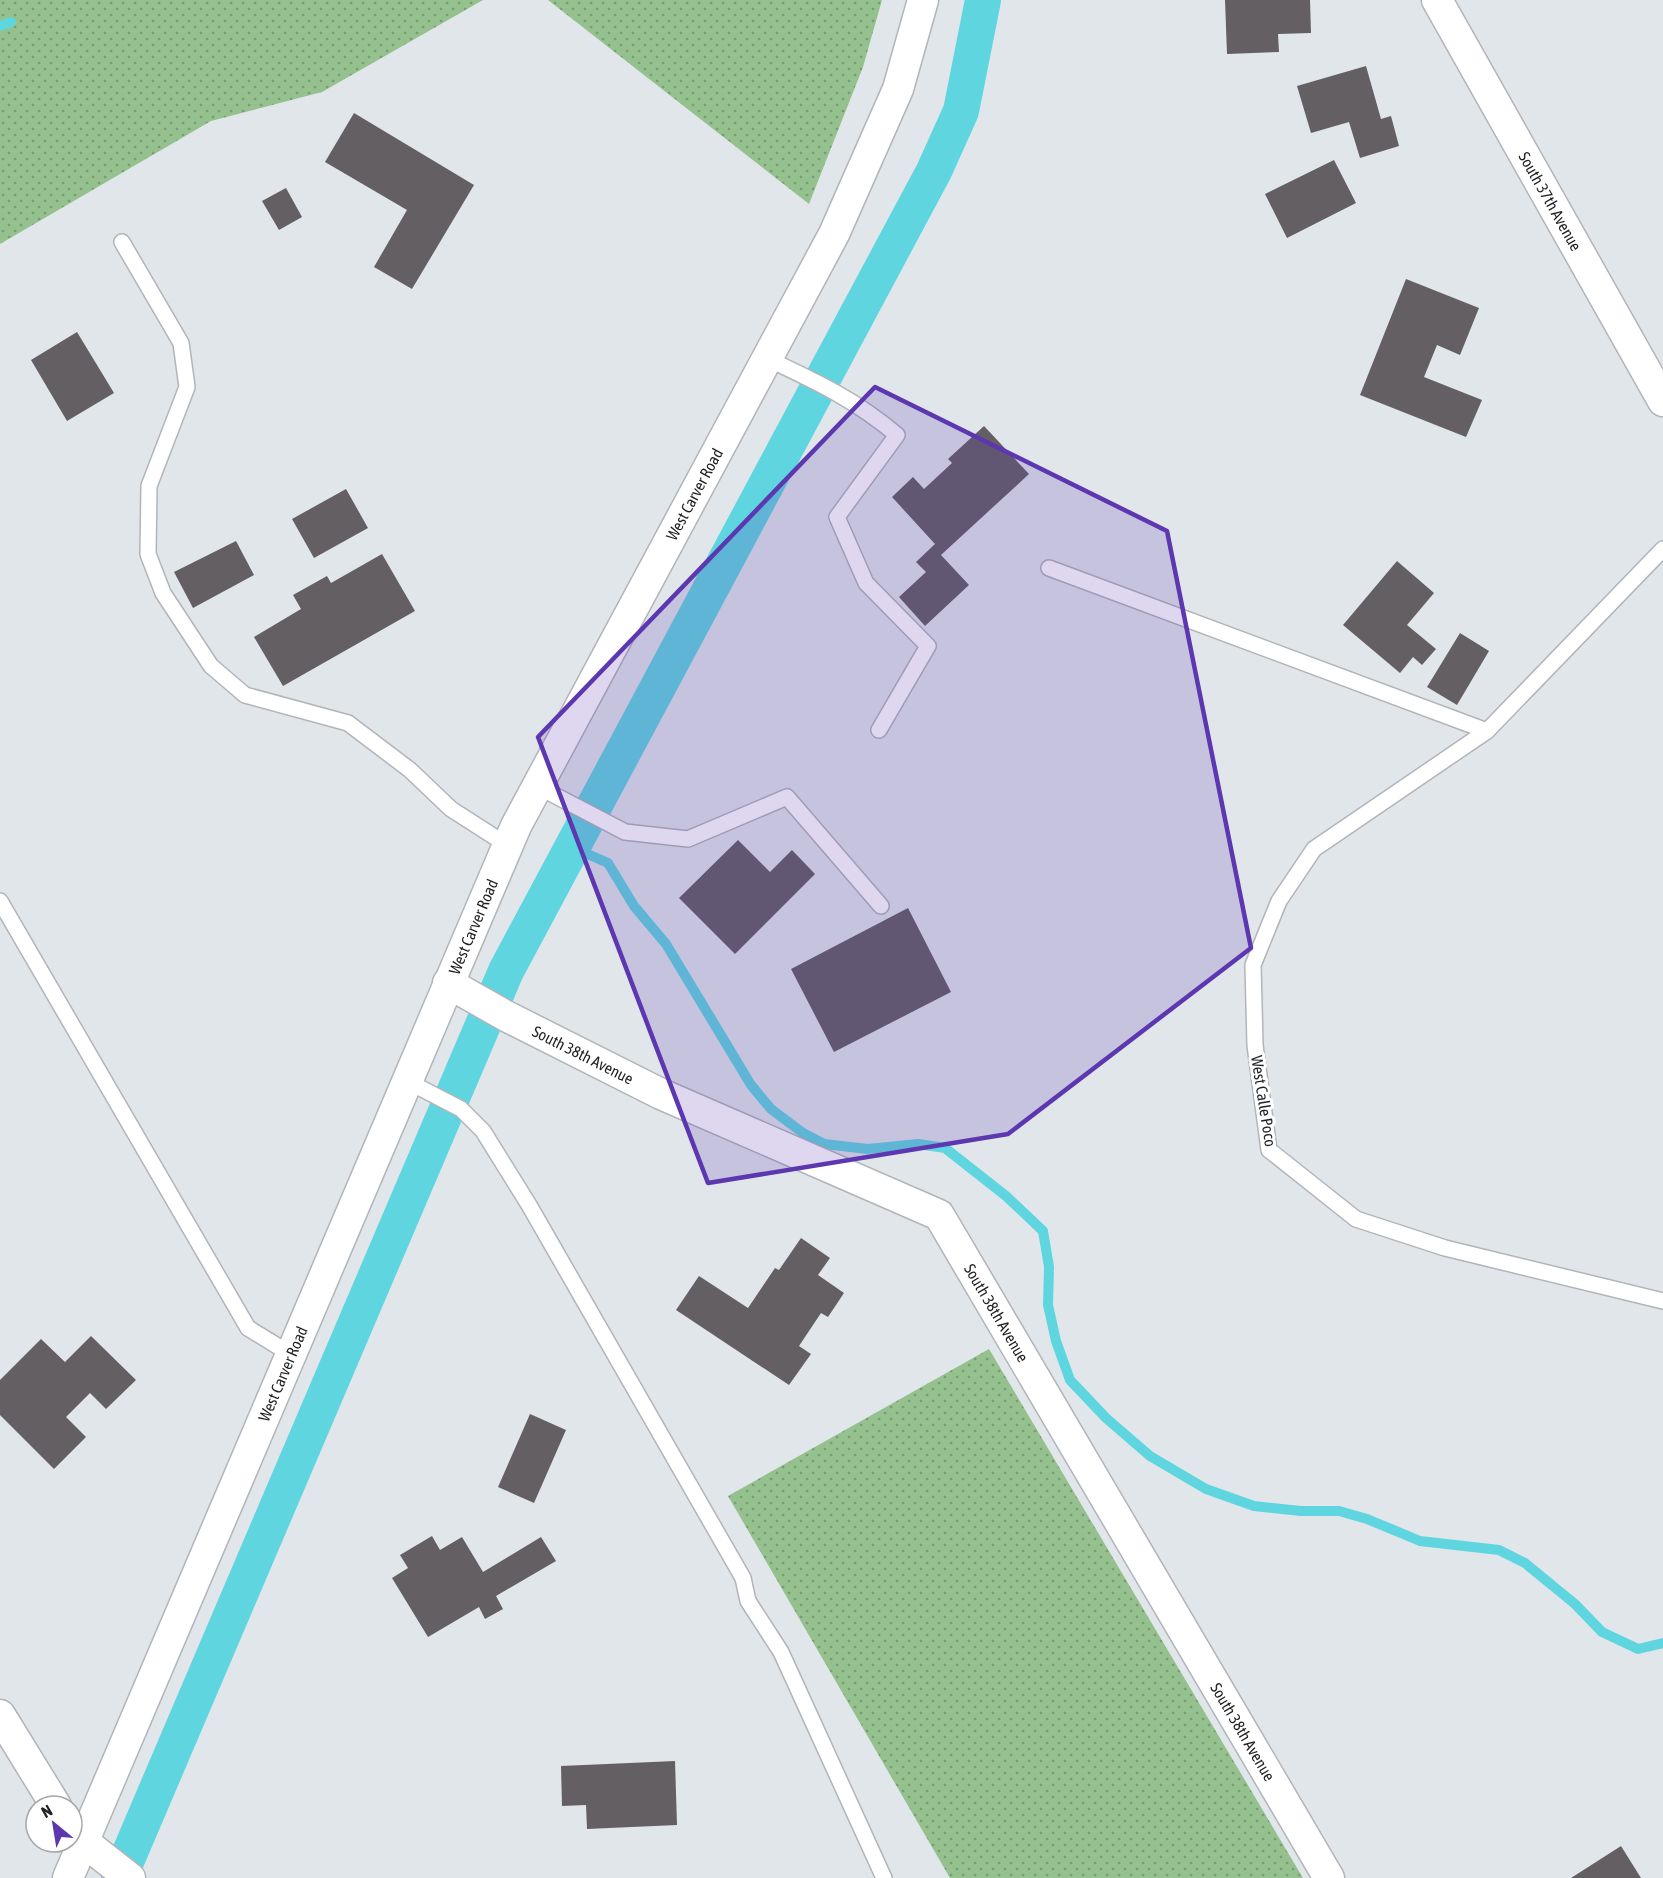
<svg xmlns="http://www.w3.org/2000/svg" width="1663" height="1878" font-family="'Asap Condensed',sans-serif">
<style>
.grass{fill:url(#grass-dots)}
.lines{fill:none;stroke-linecap:round;stroke-linejoin:round}
.stream{stroke:#5fd5e0;stroke-width:10}
.canal{stroke:#5fd5e0;stroke-width:36}
.building{fill:#645f63}
.lane-casing{stroke:#b1b5ba;stroke-width:18}
.street-casing{stroke:#b1b5ba;stroke-width:33}
.lane{stroke:#fff;stroke-width:15}
.street{stroke:#fff;stroke-width:30}
.marked{fill:#5c37af;fill-opacity:0.2;stroke:#5c37af;stroke-width:4.5;stroke-linejoin:round}
.labels{text-anchor:middle;stroke-width:6;stroke-linejoin:round;paint-order:stroke}
.street-label{font-size:16px;fill:#1f2123;stroke:#fff}
</style>
<defs>
<pattern id="grass-dots" width="8" height="8" patternUnits="userSpaceOnUse" patternTransform="scale(1.5)"><rect width="8" height="8" fill="#94c18e"/><path d="M2 2h.1M6 6h.1" fill="none" stroke="#789c74" stroke-width="1.8" stroke-linecap="round"/></pattern>
</defs>
<rect width="100%" height="100%" fill="#e1e6eb"/>
<path class="grass" d="M0,0h483l-161,92 -111,29 -211,123z
M548,0h334l-19,67 -54,137z
M989,1349l314,529h-353l-222,-382z"/>
<g class="lines">
<path class="stream" d="M0,26l11,-4
M572,847l36,16 26,43 32,38 85,141 20,24 32,24 21,11 44,5 50,-5 27,4 61,48 37,35 6,36 -1,38 8,36 14,39 36,38 44,38 56,33 48,17 47,5h38l28,8 53,22 79,9 26,13 50,41 27,28 36,17 25,-6"/>
<path class="canal" d="M119,1878l387,-907 428,-800 27,-60 22,-111"/>
</g>
<path class="building" d="M1225,0h85l1,33 -33,1 1,18 -52,2z
M1366,66l15,53 10,-3 8,30 -39,12 -11,-36 -38,11 -14,-47z
M354,113l120,72 -62,104 -38,-22 33,-57 -82,-48z
M1334,160l22,43 -69,35 -22,-44z
M286,188l16,29 -23,13 -17,-29z
M1406,279l73,29 -19,47 -23,-10 -13,32 58,23 -16,37 -106,-42z
M77,332l37,61 -47,28 -36,-61z
M984,426l45,48 -88,81 28,30 -44,41 -26,-29 27,-25 -10,-10 19,-18 -43,-47 21,-20 11,12 28,-26 -4,-4z
M346,489l22,39 -54,30 -22,-39z
M236,541l18,34 -61,33 -19,-36z
M382,554l33,57 -132,75 -29,-49 47,-28 -8,-14 34,-19 4,7z
M1397,561l37,32 -27,32 29,24 -14,16 -9,-8 -13,16 -57,-48z
M1460,633l29,18 -32,54 -30,-18z
M738,840l32,32 22,-22 23,24 -80,80 -56,-56z
M908,908l43,84 -117,60 -43,-83z
M801,1238l29,20 -12,17 26,18 -16,24 -7,-4 -22,33 12,8 -22,31 -113,-75 23,-34 49,32 27,-40 4,2z
M91,1336l45,44 -30,29 -16,-16 -24,24 20,20 -32,32 -54,-54v-35l41,-41 24,23z
M530,1414l36,16 -32,73 -36,-16z
M432,1536l8,14 22,-13 21,35 58,-35 15,24 -60,35 7,13 -18,10 -6,-12 -51,30 -36,-59 16,-10 -8,-13z
M675,1761l2,64 -90,4 -1,-24 -24,1 -1,-40z
M1621,1846l20,32h-70z"/>
<g class="lines">
<defs>
<path id="lane" d="M122,242l59,101 6,44 -38,99 -1,68 15,39 48,73 34,29 103,28 62,47 41,39 56,36
M766,358c51,24 88,41 131,77l-60,82 29,66 62,63 -49,84
M1049,568l438,163 176,-182
M1487,731l-173,118 -35,52 -26,64 2,80 14,105 87,69 89,29 218,53
M537,786l88,46 63,7 99,-42 94,109
M0,901l248,427 44,27
M407,1081l54,28 22,22 46,74 214,373 5,23 33,51 103,226"/>
<g id="street">
<path id="s1" d="M1437,0l226,401"/>
<path id="s2" d="M448,983l58,33 155,78 278,121 390,663"/>
<path d="M0,1715l56,91"/>
<path d="M72,1827l12,15 46,36"/>
<path id="s3" d="M68,1878l448,-1052 318,-592 64,-145 25,-89"/>
</g>
</defs>
<use href="#lane" class="lane-casing"/>
<use href="#street" class="street-casing"/>
<use href="#lane" class="lane"/>
<use href="#street" class="street"/>
</g>
<path class="marked" d="M875,387l292,144 84,417 -243,186 -300,49 -170,-446z"/>
<g class="labels">
<g class="street-label">
<text dy="6" stroke="none"><textPath href="#s1" startOffset="231">South 37th Avenue</textPath></text>
<text dy="6" stroke="none"><textPath href="#s3" startOffset="1520">West Carver Road</textPath></text>
<text dy="6" stroke="none"><textPath href="#s3" startOffset="1034">West Carver Road</textPath></text>
<text dy="6" stroke="none"><textPath href="#s2" startOffset="153">South 38th Avenue</textPath></text>
<text transform="translate(1264 1101) rotate(81)" y="6">West Calle Poco</text>
<text dy="6" stroke="none"><textPath href="#s2" startOffset="657">South 38th Avenue</textPath></text>
<text dy="6" stroke="none"><textPath href="#s3" startOffset="548">West Carver Road</textPath></text>
<text dy="6" stroke="none"><textPath href="#s2" startOffset="1143">South 38th Avenue</textPath></text>
</g>
</g>
<g transform="translate(54 1824) rotate(330)"><circle r="28" fill="#ffffff" stroke="#a5a6a7" stroke-width="1.5"/>
<path d="M0-4.5L10 22L0 15L-10 22Z" fill="#5c37af"/>
<text y="-9" font-size="16" font-weight="bold" text-anchor="middle" fill="#1f2123">N</text>
</g>
</svg>
